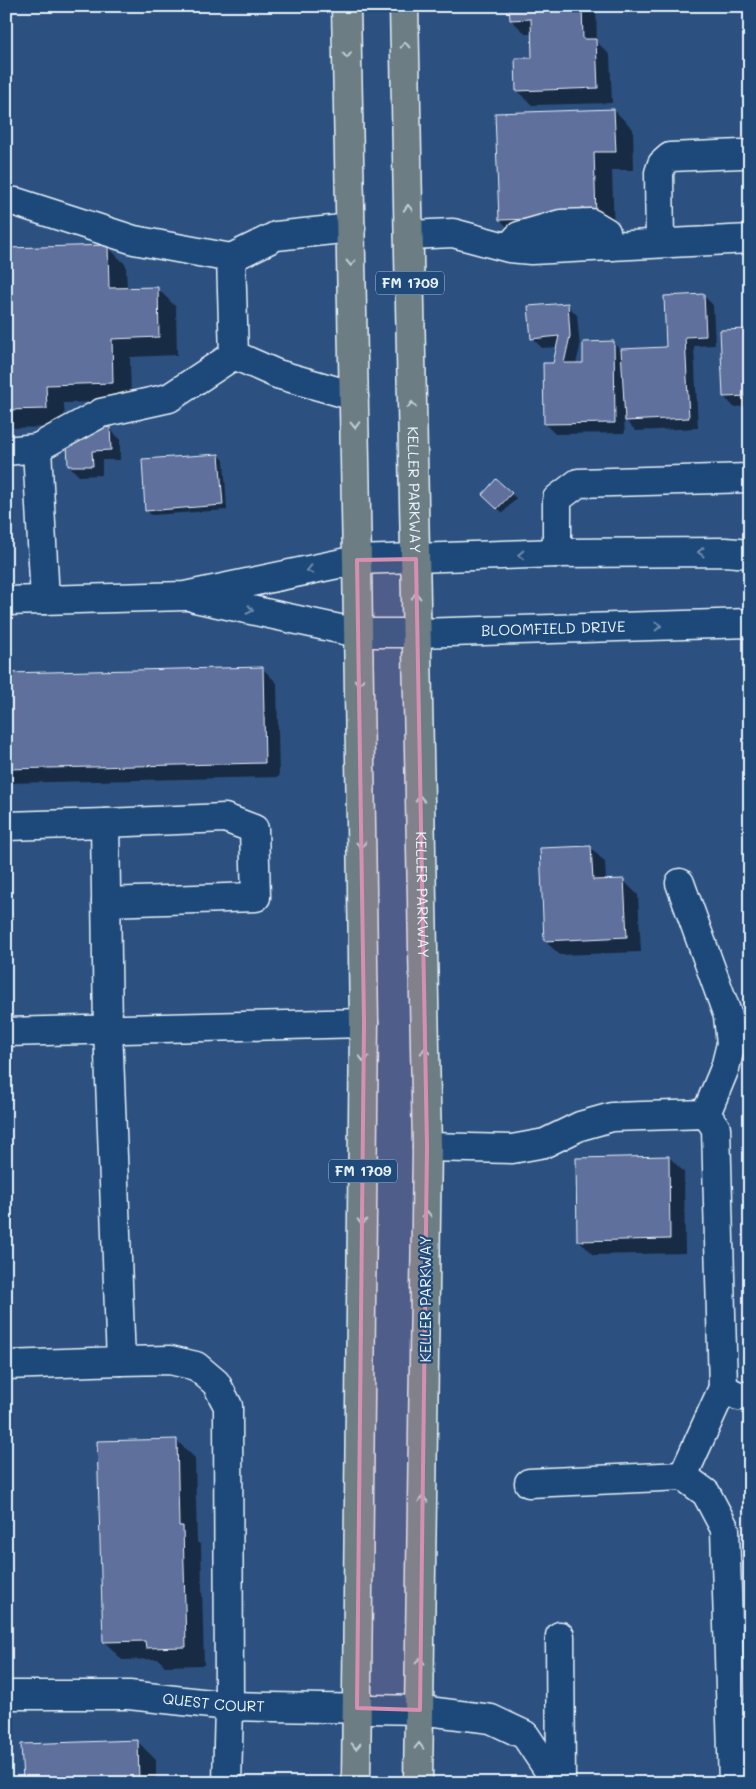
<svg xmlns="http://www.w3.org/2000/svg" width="756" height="1789" font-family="Mali,sans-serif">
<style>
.shadow{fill:#0007}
.building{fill:#606f9c;stroke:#e8f1f8}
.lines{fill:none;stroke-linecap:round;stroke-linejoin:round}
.minor-casing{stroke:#e8f1f8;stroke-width:31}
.major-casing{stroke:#e8f1f8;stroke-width:31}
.minor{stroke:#1f4a7a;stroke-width:28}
.major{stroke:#6c7e84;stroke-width:28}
.oneway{stroke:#c3ced5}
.oneway2{stroke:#6f8dac}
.marked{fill:#d78fb1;fill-opacity:0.2;stroke:#d78fb1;stroke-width:4;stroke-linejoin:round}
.labels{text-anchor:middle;stroke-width:4.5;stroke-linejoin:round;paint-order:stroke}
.shield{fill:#1f4a7a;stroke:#acbfd2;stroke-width:1}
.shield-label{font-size:14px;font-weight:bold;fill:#e8f1f8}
.street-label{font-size:15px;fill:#e8f1f8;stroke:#1f4a7a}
</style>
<rect width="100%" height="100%" fill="#2c5181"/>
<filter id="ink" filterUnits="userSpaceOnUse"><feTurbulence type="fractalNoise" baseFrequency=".02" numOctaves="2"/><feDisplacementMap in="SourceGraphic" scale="10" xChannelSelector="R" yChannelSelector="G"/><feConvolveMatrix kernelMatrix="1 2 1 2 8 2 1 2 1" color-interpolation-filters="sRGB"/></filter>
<g filter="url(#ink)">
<path class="shadow" d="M511,6h85l1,36 13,13 2,48 -80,2 -15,-14 16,-32 -1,-25h-6l-15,-14z
M614,110l19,19 1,41h-22l2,65 -95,3 -19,-18z
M108,247l18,18 1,24 30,-1 19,19 1,48 -47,2 1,44 -67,2 1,24 -59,1v-179z
M703,295l10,10 2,40 -21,1 4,82 -62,3 -12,-12 1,14 -70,1 -10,-10 13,-77 -16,1 -10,-10 35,-33 10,10 3,32 -4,17h9l28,-22 8,9 47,-2z
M750,331v75l-16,1 -10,-10z
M110,429l10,10v21h-18v15l-23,1 -10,-10z
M219,455l5,5 3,50 -76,5 -4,-5z
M511,494l5,4 -13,15 -19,-18z
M263,669l14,14 2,94 -273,6v-109z
M590,847l15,15 1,19h18l14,14 3,57 -81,3 -15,-14z
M669,1157l15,15 1,81 -92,2 -14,-15z
M176,1440l19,18 2,84 4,3 3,120 -39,1 -7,-7 -36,1 -18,-19z
M6,1492l2,1 3,60h-5z
M137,1741l19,19v23h-150l18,-1z"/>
<path class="building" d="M509,6h73l1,33h13l2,49 -82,3 -1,-33h17l-1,-39 -21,1z
M614,109l2,43h-22l2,65 -97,3 -4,-107z
M108,245l1,43 49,-1 1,50 -47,2 1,44 -67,2 1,24 -41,1v-162z
M704,294l2,42 -21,1 4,81 -64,3 -4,-72 45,-2 -2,-51z
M568,303l2,33 -6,27h19v-21l31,-1 1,82 -71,1 -1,-61h10l6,-27 -28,3 -3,-33z
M750,329v67l-27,1 -3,-67z
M110,427l1,23 -19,1 1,15h-25l-1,-24 22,-14z
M219,454l4,51 -78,6 -3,-52z
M496,479l16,14 -15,16 -15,-14z
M263,667l2,96 -259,6v-96z
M591,846l2,34 31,-1 3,58 -83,4 -4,-93z
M669,1156l1,83 -93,2 -1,-83z
M177,1439l2,87h4l3,121 -40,1 -1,-7 -42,1 -6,-201z
M138,1740l1,43h-133v-2h17l-2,-37z"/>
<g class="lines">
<defs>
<g id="minor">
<path d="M6,202h10l118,38 97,18"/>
<path d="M351,228l-75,8 -45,22 3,97 43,19 77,22"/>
<path d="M409,235l44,-2 56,15 22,2 219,-11"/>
<path d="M660,243l-1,-70 3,-9 8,-7 71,-3"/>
<path d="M510,246l9,-10 42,-12 30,-1 15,9 4,14"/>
<path d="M37,448l64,-35 68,-15 65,-43"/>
<path d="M6,451l31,-3 8,152"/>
<path d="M557,553v-54l21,-16 172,-5"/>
<path id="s1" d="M195,598l163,35h59l333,-10"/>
<path d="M6,601l179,-5 172,-36 200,-7 168,-1 25,2"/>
<path d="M105,823l120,-5 29,11 2,68 -150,5"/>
<path d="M6,826l99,-3 3,206 13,332 -115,4"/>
<path d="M680,883l48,133 3,28 -6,24 -19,46"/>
<path d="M6,1032l358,-9"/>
<path d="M427,1147l85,2 33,-6 35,-17 32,-9 94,-3 10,14 7,260 15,8h12"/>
<path d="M121,1361l49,-1 26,6 20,17 12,23 1,300 -2,77"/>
<path d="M683,1476l40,-88"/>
<path d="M529,1483l154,-7 23,17 19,36 8,254"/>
<path d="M560,1636l1,147"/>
<path id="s2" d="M6,1695h123l100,11 191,4 71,9 34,16 32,48"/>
</g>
<g id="major">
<path d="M346,6l11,554 7,463 -8,760"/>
<path id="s3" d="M404,6l23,1141 -9,636"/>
</g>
</defs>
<use href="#minor" class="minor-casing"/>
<use href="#major" class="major-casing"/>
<use href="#minor" class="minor"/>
<use href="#major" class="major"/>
</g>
<defs><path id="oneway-chevron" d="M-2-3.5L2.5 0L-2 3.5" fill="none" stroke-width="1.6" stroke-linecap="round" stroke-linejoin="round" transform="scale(1.25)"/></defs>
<g class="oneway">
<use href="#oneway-chevron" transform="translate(405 45) rotate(-91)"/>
<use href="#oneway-chevron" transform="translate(347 55) rotate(89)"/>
<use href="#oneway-chevron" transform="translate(408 208) rotate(-91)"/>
<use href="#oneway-chevron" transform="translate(351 263) rotate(89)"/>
<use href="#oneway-chevron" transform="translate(412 405) rotate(-91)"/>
<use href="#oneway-chevron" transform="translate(355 425) rotate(89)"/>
<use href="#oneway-chevron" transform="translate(416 596) rotate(-91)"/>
<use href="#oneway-chevron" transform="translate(359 682) rotate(89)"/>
<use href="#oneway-chevron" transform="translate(420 799) rotate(-91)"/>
<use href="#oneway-chevron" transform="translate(361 845) rotate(89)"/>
<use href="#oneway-chevron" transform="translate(425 1051) rotate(-91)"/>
<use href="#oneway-chevron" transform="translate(364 1059) rotate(91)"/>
<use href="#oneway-chevron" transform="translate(427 1214) rotate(-90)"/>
<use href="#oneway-chevron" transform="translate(362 1222) rotate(91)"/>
<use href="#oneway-chevron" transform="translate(423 1499) rotate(-89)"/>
<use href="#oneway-chevron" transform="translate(420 1661) rotate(-89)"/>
<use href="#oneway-chevron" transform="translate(356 1746) rotate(91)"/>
<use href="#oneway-chevron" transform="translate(419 1746) rotate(-89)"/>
</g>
<g class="oneway2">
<use href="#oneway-chevron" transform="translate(701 552) rotate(180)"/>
<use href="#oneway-chevron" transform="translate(521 555) rotate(178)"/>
<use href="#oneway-chevron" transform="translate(310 570) rotate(168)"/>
<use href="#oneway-chevron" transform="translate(250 610) rotate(12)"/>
<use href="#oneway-chevron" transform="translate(658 626) rotate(-2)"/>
</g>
</g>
<path class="marked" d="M416,559l11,588 -7,563 -63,-2 7,-685 -7,-463z"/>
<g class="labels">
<g class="shield">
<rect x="376" y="271.5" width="68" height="23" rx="4"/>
<rect x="329" y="1159.5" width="68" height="23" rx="4"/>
</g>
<g class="shield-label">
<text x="410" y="288">FM 1709</text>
<text x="363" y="1176">FM 1709</text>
</g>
<g class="street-label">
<text dy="5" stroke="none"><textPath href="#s3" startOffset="484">KELLER PARKWAY</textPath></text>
<text dy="5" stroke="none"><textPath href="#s1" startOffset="362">BLOOMFIELD DRIVE</textPath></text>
<text dy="5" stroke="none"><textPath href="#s3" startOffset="889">KELLER PARKWAY</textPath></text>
<text transform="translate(426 1299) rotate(-90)" y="5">KELLER PARKWAY</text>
<text dy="5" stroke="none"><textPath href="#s2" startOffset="208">QUEST COURT</textPath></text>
</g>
</g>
<rect width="756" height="1789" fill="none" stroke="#1f4a7a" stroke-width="25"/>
<rect x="12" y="12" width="731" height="1764" fill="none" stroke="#e8f1f8" stroke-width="2" filter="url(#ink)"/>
</svg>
